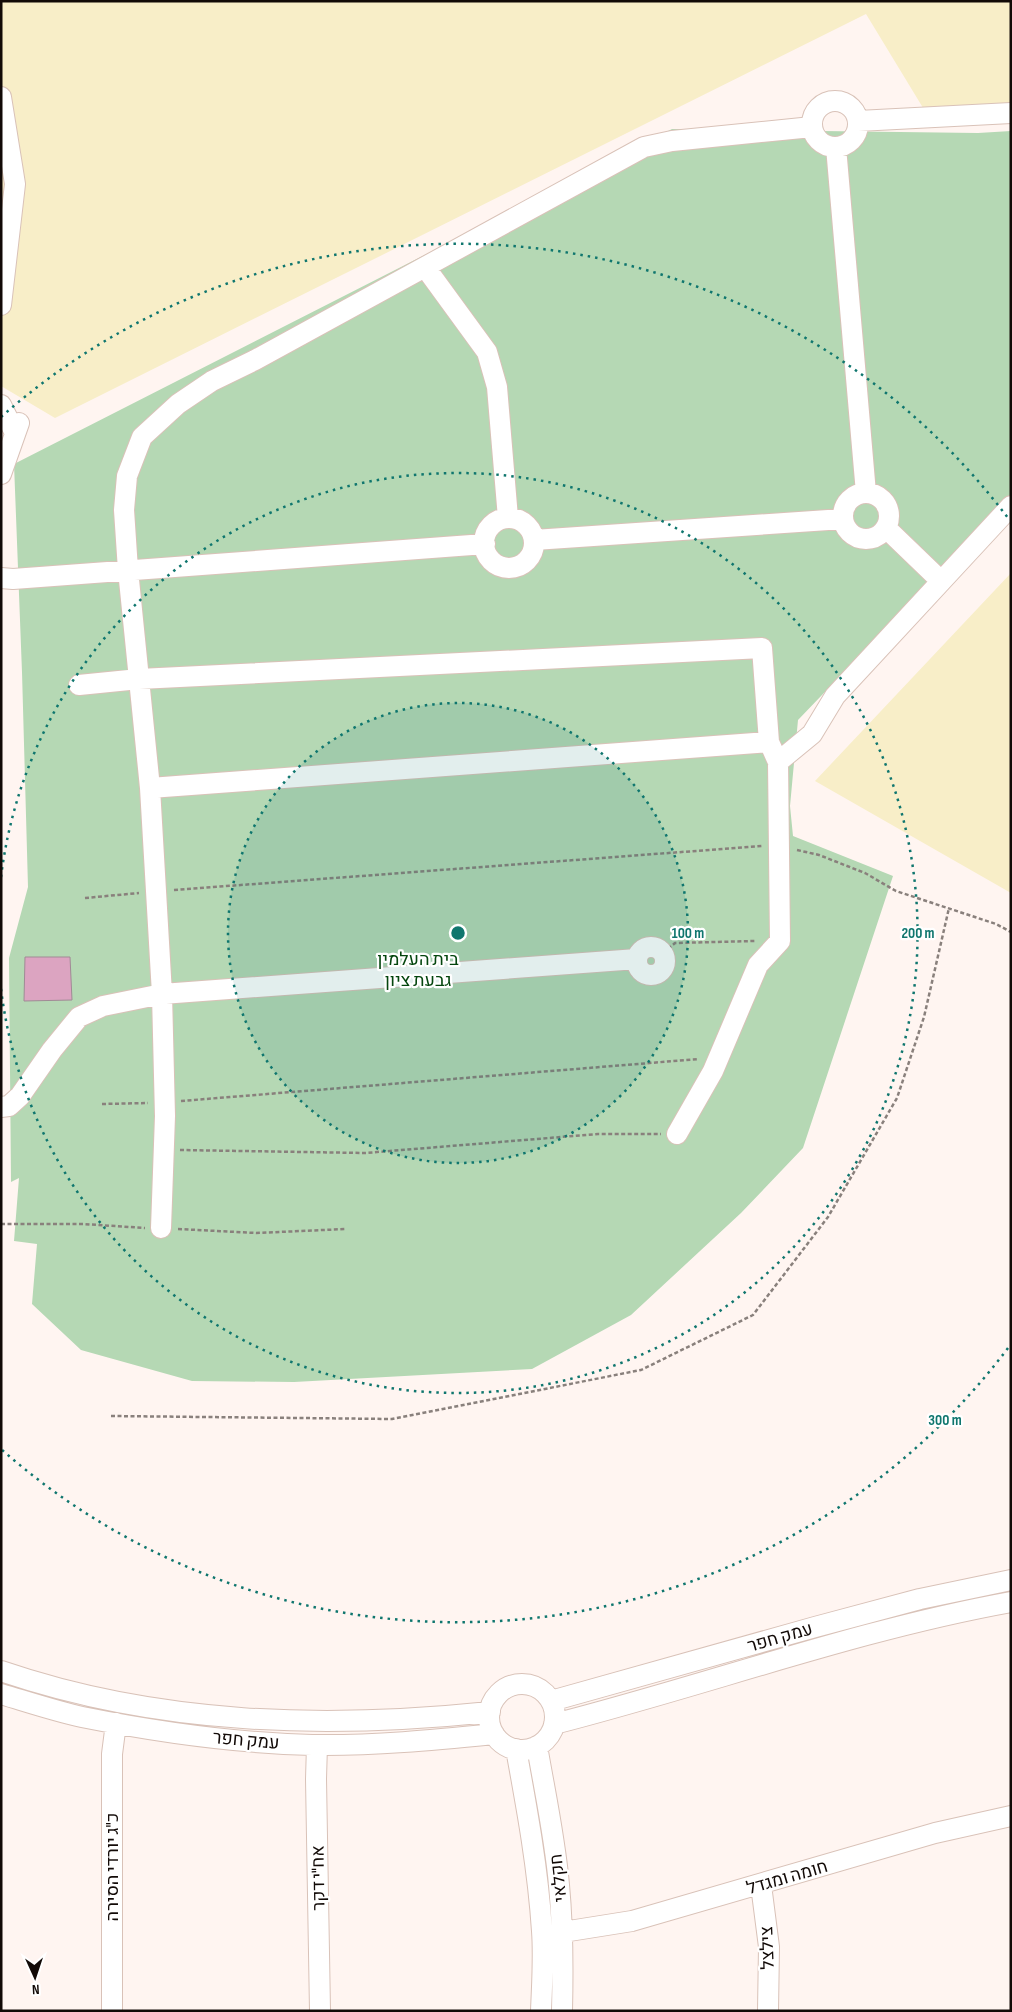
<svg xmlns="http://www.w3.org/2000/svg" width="1012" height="2012" font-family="'Sofia Sans Condensed',Heebo,sans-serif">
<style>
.green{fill:#b5d8b4}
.sand{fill:#f8eec8}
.building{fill:#dca4c1;stroke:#a08b95}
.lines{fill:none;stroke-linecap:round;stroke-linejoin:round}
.minor-casing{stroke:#d9c2b8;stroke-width:22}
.path{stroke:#89807c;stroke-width:2.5;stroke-dasharray:4 2.5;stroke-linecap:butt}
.minor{stroke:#fff;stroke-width:20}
.ring{fill:none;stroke:#0f766e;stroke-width:2.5;stroke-dasharray:2.5 5}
.labels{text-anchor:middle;stroke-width:4.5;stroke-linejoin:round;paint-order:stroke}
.park-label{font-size:18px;fill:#04460e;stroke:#fff}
.street-label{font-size:18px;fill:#120a07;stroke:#fff}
.centre{fill:#0f766e;stroke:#fff;stroke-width:2.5}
.ring-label{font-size:15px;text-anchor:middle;font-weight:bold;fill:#0f766e;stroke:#fff;stroke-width:4.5;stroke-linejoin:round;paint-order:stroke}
</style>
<rect width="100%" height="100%" fill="#fff5f1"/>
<path class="green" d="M672,129l306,4 33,-2v367l-213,222 -8,86 3,30 100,40 -90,272 -62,65 -110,102 -99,54 -238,13 -102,-1 -111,-31 -49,-46 5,-60 -23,-3 5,-63 -8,4 -2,-224 19,-71 -6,-215 -8,-208z"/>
<path class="sand" d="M1,1h1010v118l-80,2 -65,-107 -811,404 -54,-32z
M1011,573v320l-196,-112z"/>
<path class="building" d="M25,957h45l2,43 -48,1z"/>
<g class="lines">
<defs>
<path id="minor" d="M1,97l14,87 -14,121
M812 124a23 23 0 1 1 46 0a23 23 0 1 1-46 0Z
M858,121l153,-8
M836,147l30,346
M425,267l62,85 10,35 11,131
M1,405l14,28
M1,474l18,-51
M843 516a23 23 0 1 1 46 0a23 23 0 1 1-46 0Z
M484 543a25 25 0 1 1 50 0a25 25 0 1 1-50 0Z
M886,528l55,53
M534,540l309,-21
M1,578l12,1 472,-35
M79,685l60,-6 623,-31 7,94
M778,762l34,-28 23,-38 176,-190
M150,788l-22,-218 -4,-60 3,-34 15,-39 36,-33 34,-23 43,-21 389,-213 28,-6 140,-14
M637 961a14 14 0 1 1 28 0a14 14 0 1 1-28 0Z
M1,1107l8,-1 11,-10 32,-46 27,-33 24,-11 59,-12 475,-35
M161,1228l4,-112 -3,-122 -12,-206 619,-46 9,20 2,179 -22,24 -45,106 -36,63
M1,1671c158,54 325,58 489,41
M489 1717a33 33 0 1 1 66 0a33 33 0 1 1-66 0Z
M1,1694c27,8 54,17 81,23 75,15 153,26 230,28 61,1 122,-5 182,-11
M551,1701l264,-74 105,-28 91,-19
M554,1724c153,-39 302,-94 457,-122
M317,1745l-1,34 4,232
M537,1746c8,47 18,92 22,139 4,42 4,84 3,126
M516,1749c11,60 22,120 26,182 2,26 0,53 -1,80
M761,1885l8,62 -1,64
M563,1932l69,-11 303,-88 76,-17
M112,2011v-257l4,-31"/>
</defs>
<use href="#minor" class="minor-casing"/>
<path class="path" d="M797,850l22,5 46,18 31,18 100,33 15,8
M174,890l588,-44
M85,898l54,-5
M663,953l12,-10 80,-2
M181,1101l518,-42
M102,1104l46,-1
M180,1150l185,3 233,-19h63
M1,1224h82l62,4
M178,1229l78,4 90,-4
M111,1416l281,3 249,-49 112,-55 75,-98 69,-119 27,-81 25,-109"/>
<use href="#minor" class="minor"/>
</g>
<circle cx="458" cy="933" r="230" fill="#0f766e" fill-opacity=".12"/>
<g class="ring">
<circle cx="458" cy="933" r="230"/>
<path d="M1 877A460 460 0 1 1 1 989"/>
<path d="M1008 1348A689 689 0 0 1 1 1449M1 417A689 689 0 0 1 1008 518"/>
</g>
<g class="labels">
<g class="park-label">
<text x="418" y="965">בית העלמין<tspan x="418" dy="21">גבעת ציון</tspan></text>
</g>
<g class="street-label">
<text transform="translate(780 1637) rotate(-16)" y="6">עמק חפר</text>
<text transform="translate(246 1740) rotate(5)" y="6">עמק חפר</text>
<text transform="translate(112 1867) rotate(-90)" y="6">כ"ג יורדי הסירה</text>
<text transform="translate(787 1877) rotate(-16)" y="6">חומה ומגדל</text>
<text transform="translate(318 1878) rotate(-91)" y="6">אח"י דקר</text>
<text transform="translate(558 1878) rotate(-96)" y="6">חקלאי</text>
<text transform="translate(767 1948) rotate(-92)" y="6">צילצל</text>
</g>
</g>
<circle cx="458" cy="933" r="8" class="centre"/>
<g class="ring-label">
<text x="688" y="938">100 m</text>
<text x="918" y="938">200 m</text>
<text x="945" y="1425">300 m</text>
</g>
<rect width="1012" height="2012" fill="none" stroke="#120a07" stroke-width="5"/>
<g transform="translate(35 1977) rotate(177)" stroke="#ffffff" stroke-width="4" paint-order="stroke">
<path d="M0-4L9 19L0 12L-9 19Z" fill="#120a07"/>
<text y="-8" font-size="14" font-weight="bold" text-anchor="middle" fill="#120a07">N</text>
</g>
</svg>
